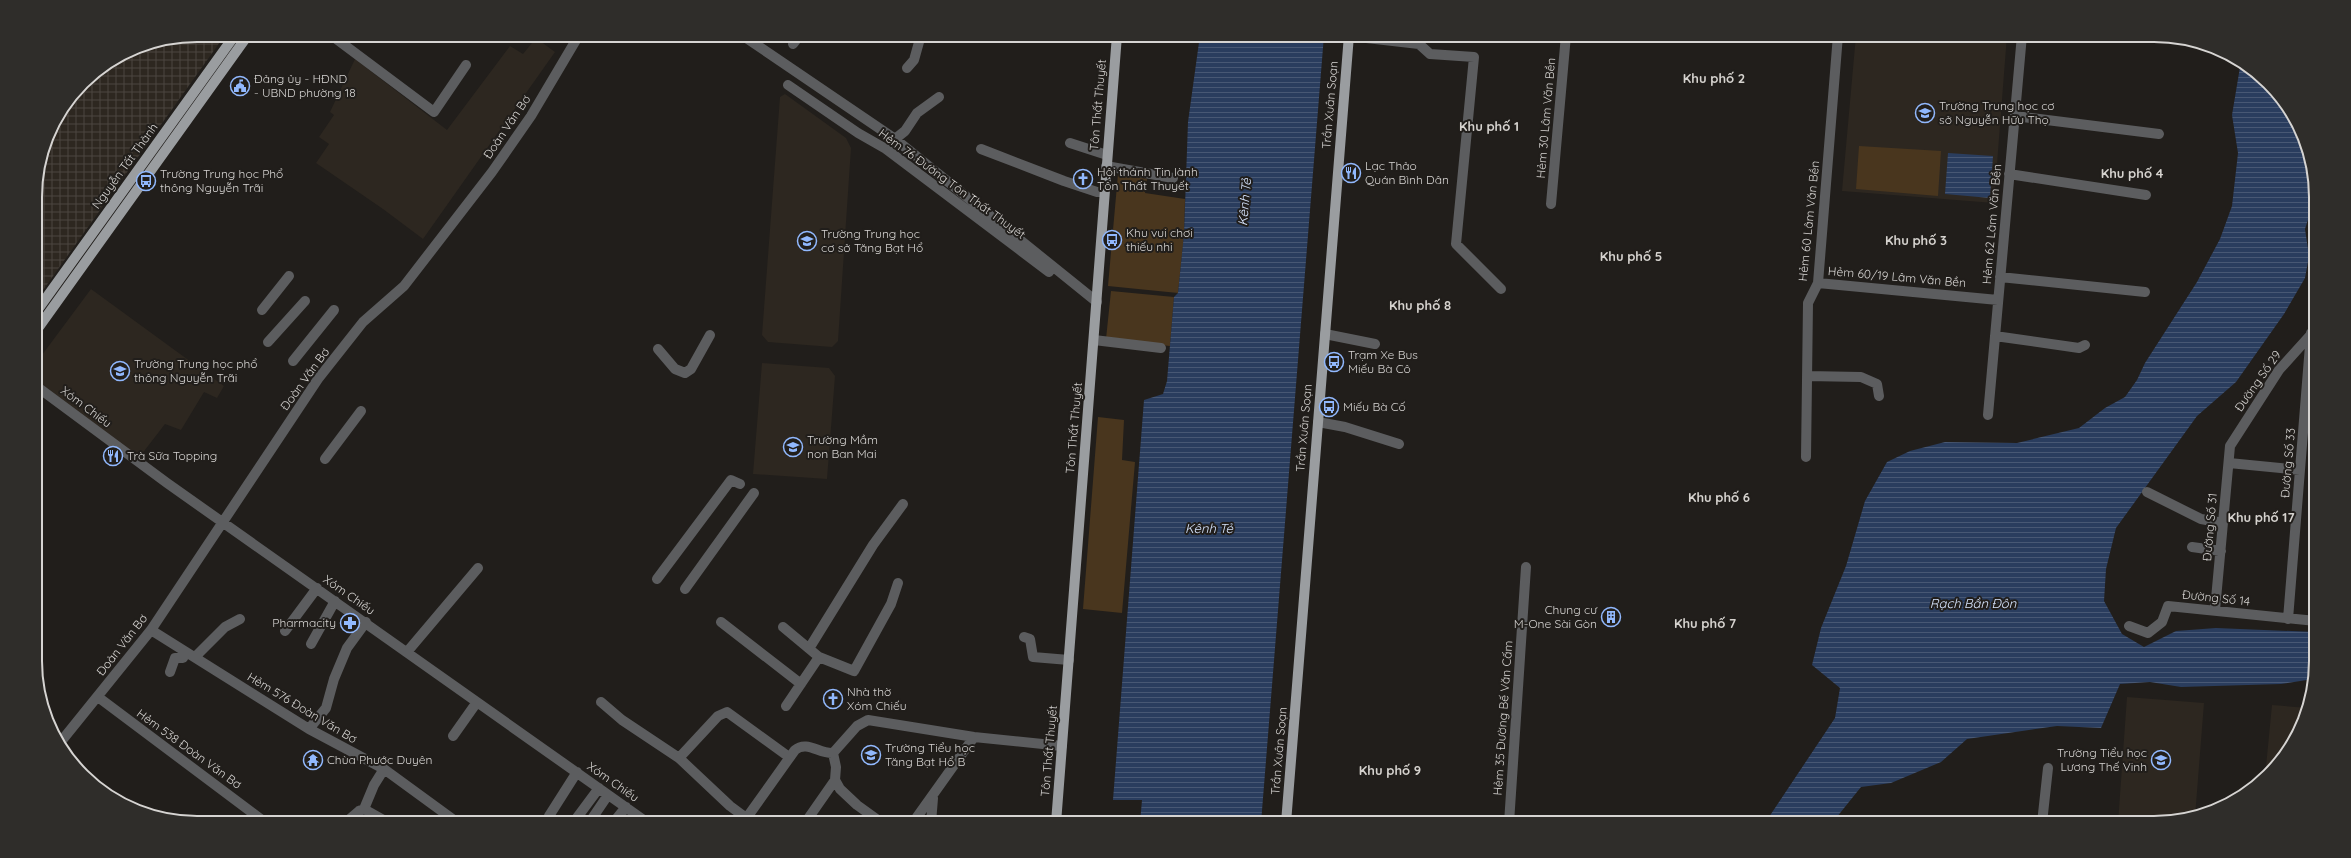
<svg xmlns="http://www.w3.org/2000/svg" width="2351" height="858" font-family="Quicksand,sans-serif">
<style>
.built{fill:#2d2720}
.industrial{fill:url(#industrial-grid)}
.green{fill:#49361e}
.water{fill:url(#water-rules)}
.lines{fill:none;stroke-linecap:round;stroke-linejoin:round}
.minor{stroke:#5c5d5f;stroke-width:10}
.major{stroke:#9a9da0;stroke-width:10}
.labels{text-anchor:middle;stroke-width:4;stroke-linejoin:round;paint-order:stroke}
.poi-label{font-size:12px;fill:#d6d4d2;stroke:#211e1b;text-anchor:start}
.street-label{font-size:12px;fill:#d6d4d2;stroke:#211e1b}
.neighbourhood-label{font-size:13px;font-weight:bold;fill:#d5d2ce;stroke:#211e1b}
.water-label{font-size:13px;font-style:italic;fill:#d6e4fd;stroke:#211e1b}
.rim{fill:none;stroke:#d6d4d2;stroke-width:2}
</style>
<defs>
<pattern id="industrial-grid" width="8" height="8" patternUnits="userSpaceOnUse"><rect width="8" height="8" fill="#2d2720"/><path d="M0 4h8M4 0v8" fill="none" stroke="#4b4540"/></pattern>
<pattern id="water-rules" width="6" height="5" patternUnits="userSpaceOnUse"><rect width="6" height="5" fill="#2a3d5e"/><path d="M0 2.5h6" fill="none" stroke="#485874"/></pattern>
</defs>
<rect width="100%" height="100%" fill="#211e1b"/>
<path class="built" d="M1856,35h151l-13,168 -152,-12z
M536,38l19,14 -132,187 -40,-30 -67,-46 13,-19 -10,-7 15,-22 -4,-3 25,-53 92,71 63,-84 13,8z
M785,94l61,44 5,10 -13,193 -6,6 -64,-5 -6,-7 18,-238z
M91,289l133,97 -7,12 -13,-6 -23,38 -16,-6 -27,35 -102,-79v-17z
M762,363l67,5 6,8 -8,103 -74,-5z
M2127,697l77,6 -9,114 -30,6h-47z
M2272,705l36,3 -25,52 -18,17z"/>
<path class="industrial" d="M197,35h28l-189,265 -1,-114 17,-61 38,-50 45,-28z"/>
<path class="green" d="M1859,146l82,5 -3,45 -82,-7z
M1118,174l29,5 -2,14 40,6 -1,37 -6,57 -70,-7z
M1111,291l63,6 -4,49 -64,-7z
M1098,417l26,3 -2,40 13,2 -13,151 -39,-4z"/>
<path class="water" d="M1200,35h124l-63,788h-121l2,-23h-29l31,-400 19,-6 4,-13 7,-84 4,-4 6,-59 4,-112z
M2241,61l35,29 23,35 16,50v23l-10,31 4,27 -4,22 -21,36 -48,68 -39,34 -81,112 -10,41 -2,32 18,33 22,13 32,-16 40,-3 99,4 1,29 -3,18 -32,5 -100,3 -31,-5 -30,2 -19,44 -44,-2 -90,13 -26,23 -50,21 -30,4 -29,36h-67l70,-105 5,-30 -28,-23 9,-37 25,-62 19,-65 22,-39 23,-11 35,-9 72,1 62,-15 26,-20 20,-11 12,-17 8,-17 52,-81 23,-43 12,-33 6,-53 -6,-38z
M1948,153l45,3 -3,42 -45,-4z"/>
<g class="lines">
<path class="minor" d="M331,35l103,77 32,-47
M742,35l153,104 202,163
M1349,36l70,8 11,10 44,3 -18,187 45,45
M793,44l7,-9
M907,68l7,-8 7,-25
M788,85l70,48 28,16 163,123
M2015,116l144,18
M895,139l10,-8 12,-18 22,-16
M1070,143l37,12
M981,149l83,32 33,11h7
M1106,166l67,12
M2009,174l137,21
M1551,204l15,-169
M2000,277l145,15
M1818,283l180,17
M262,310l27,-34
M1325,334l50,10
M1995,336l84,12 6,-3
M1094,340l67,8
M268,342l37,-41
M658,349l17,20 10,4 6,-4 19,-34
M293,361l41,-51
M1807,376l54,1 16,7 2,12
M36,386l131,97 481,340
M1988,415l34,-380
M1318,422l27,5 54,17
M1806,457l2,-154 10,-20 20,-248
M325,459l36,-48
M2229,463l71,7
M2147,492l54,27 22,4
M2192,547l29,4
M657,579l74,-99 9,4
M685,589l69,-96
M2215,610l15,-164 49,-76 36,-40
M2288,619l23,-286
M721,622l80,62
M2129,626l19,7 14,-11 6,-16 148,15
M783,627l36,30 35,14 37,-67 7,-21
M151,630l158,99 75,40 74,54
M285,631l32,-43
M1024,637l6,2 3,18 36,3
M311,644l24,-43
M810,647l63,-102 30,-41
M407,652l71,-84
M195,657l30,-30 15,-8
M170,672l5,-14h8l3,-6
M98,697l168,126
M601,702l21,18 57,38 51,48 23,17
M786,706l33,-49
M309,729l17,-21 8,-29 13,-31 19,-26
M453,736l24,-34
M59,744l92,-114 167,-251 45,-57 41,-36 88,-114 39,-56 48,-81
M833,753l3,14 -1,13 5,9 17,16 25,18
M679,758l39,-42 9,-4 62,45
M384,769l-10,16 -10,24 25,14
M549,816l28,-44
M917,817l57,-80
M345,823l14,-12 5,-2
M573,823l26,-35
M589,823l19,-28
M613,823l13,-16
M743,823l52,-73c12,-10 24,4 38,3l24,-27 11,-6 106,17 88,9
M805,823l30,-43
M931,823l2,-25
M1509,823l17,-256
M2042,823l6,-55"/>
<path class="major" d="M36,312l199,-277
M36,331l212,-296
M1056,823l61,-788
M1286,823l63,-788"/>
</g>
<defs>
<symbol id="civic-ring" viewBox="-11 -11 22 22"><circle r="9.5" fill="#211e1b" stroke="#91b8fd" stroke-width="1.5"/><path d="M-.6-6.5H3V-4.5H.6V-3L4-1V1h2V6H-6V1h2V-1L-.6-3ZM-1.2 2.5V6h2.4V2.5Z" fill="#91b8fd"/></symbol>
<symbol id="school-ring" viewBox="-11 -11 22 22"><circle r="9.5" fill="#211e1b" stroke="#91b8fd" stroke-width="1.5"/><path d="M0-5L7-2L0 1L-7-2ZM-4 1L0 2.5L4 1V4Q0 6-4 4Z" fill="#91b8fd"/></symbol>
<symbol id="restaurant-ring" viewBox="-11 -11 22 22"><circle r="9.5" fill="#211e1b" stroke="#91b8fd" stroke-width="1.5"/><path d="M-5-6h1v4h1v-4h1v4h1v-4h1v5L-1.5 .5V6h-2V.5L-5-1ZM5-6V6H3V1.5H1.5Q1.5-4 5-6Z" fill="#91b8fd"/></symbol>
<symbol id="church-ring" viewBox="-11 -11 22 22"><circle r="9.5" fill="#211e1b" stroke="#91b8fd" stroke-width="1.5"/><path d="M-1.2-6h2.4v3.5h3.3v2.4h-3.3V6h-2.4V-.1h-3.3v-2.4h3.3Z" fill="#91b8fd"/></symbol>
<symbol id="bus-ring" viewBox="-11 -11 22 22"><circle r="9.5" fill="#211e1b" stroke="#91b8fd" stroke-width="1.5"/><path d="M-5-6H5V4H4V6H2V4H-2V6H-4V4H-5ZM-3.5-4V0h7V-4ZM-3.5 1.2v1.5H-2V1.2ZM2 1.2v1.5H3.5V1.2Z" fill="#91b8fd"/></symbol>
<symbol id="building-ring" viewBox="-11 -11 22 22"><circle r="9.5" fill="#211e1b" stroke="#91b8fd" stroke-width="1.5"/><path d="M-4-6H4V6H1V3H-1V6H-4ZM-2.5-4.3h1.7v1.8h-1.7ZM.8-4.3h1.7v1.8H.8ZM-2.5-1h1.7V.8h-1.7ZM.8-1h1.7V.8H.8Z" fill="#91b8fd"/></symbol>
<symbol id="pharmacy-ring" viewBox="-11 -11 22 22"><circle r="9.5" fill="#211e1b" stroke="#91b8fd" stroke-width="1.5"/><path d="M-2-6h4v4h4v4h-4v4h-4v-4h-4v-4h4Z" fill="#91b8fd"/></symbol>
<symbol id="temple-ring" viewBox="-11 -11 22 22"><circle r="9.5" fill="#211e1b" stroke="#91b8fd" stroke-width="1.5"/><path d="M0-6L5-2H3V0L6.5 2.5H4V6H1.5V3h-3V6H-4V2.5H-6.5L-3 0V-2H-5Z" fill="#91b8fd"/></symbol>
</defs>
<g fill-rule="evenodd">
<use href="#civic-ring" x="229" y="75" width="22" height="22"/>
<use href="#school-ring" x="1914" y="102" width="22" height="22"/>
<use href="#restaurant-ring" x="1340" y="162" width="22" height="22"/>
<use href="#church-ring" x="1072" y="168" width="22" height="22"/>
<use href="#bus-ring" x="135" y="170" width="22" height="22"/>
<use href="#bus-ring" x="1101" y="229" width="22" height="22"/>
<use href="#school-ring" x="796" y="230" width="22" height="22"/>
<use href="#bus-ring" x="1323" y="351" width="22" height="22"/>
<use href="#school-ring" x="109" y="360" width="22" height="22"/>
<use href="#bus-ring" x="1318" y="396" width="22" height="22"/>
<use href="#school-ring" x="782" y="436" width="22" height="22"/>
<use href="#restaurant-ring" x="102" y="445" width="22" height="22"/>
<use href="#building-ring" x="1600" y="606" width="22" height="22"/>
<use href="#pharmacy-ring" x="339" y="612" width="22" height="22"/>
<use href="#church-ring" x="822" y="688" width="22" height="22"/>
<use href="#school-ring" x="860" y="744" width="22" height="22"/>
<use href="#temple-ring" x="302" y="749" width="22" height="22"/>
<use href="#school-ring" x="2150" y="749" width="22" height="22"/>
</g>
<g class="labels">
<g class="poi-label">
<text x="254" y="83">Đảng ủy - HĐND<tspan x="254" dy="14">- UBND phường 18</tspan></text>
<text x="1939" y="110">Trường Trung học cơ<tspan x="1939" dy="14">sở Nguyễn Hữu Thọ</tspan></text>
<text x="1365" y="170">Lạc Thảo<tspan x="1365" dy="14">Quán Bình Dân</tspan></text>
<text x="1097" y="176">Hội thánh Tin lành<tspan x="1097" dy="14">Tôn Thất Thuyết</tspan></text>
<text x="160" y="178">Trường Trung học Phổ<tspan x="160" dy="14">thông Nguyễn Trãi</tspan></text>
<text x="1126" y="237">Khu vui chơi<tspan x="1126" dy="14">thiếu nhi</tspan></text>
<text x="821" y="238">Trường Trung học<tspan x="821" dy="14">cơ sở Tăng Bạt Hổ</tspan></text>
<text x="1348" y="359">Trạm Xe Bus<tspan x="1348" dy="14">Miếu Bà Cô</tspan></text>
<text x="134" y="368">Trường Trung học phổ<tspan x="134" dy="14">thông Nguyễn Trãi</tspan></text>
<text x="1343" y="411">Miếu Bà Cố</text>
<text x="807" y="444">Trường Mầm<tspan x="807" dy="14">non Ban Mai</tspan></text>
<text x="127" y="460">Trà Sữa Topping</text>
<text x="1597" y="614" text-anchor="end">Chung cư<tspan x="1597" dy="14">M-One Sài Gòn</tspan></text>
<text x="336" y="627" text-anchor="end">Pharmacity</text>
<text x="847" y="696">Nhà thờ<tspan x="847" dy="14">Xóm Chiếu</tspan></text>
<text x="885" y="752">Trường Tiểu học<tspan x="885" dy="14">Tăng Bạt Hổ B</tspan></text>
<text x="2147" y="757" text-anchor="end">Trường Tiểu học<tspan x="2147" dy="14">Lương Thế Vinh</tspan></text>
<text x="327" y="764">Chùa Phước Duyên</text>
</g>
<g class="street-label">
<text transform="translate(1098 105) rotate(-85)" y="4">Tôn Thất Thuyết</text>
<text transform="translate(1330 105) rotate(-85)" y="4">Trần Xuân Soạn</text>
<text transform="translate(1546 118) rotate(-85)" y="4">Hẻm 30 Lâm Văn Bền</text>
<text transform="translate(507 127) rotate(-56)" y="4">Đoàn Văn Bơ</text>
<text transform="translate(125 166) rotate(-54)" y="4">Nguyễn Tất Thành</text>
<text transform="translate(952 184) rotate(36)" y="4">Hẻm 76 Đường Tôn Thất Thuyết</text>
<text transform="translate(1809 221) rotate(-84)" y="4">Hẻm 60 Lâm Văn Bền</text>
<text transform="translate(1992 224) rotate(-85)" y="4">Hẻm 62 Lâm Văn Bền</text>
<text transform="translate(1897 277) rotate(5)" y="4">Hẻm 60/19 Lâm Văn Bền</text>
<text transform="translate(305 379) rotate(-54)" y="4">Đoàn Văn Bơ</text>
<text transform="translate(2258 381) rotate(-55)" y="4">Đường Số 29</text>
<text transform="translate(86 407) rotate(37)" y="4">Xóm Chiếu</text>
<text transform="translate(1074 428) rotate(-85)" y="4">Tôn Thất Thuyết</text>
<text transform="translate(1304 428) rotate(-85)" y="4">Trần Xuân Soạn</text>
<text transform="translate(2288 463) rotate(-85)" y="4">Đường Số 33</text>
<text transform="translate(2210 527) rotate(-85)" y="4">Đường Số 31</text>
<text transform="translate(349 595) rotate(35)" y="4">Xóm Chiếu</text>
<text transform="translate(2216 598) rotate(6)" y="4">Đường Số 14</text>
<text transform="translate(122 645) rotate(-52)" y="4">Đoàn Văn Bơ</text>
<text transform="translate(302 708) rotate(31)" y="4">Hẻm 576 Đoàn Văn Bơ</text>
<text transform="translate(1503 718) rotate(-86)" y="4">Hẻm 35 Đường Bế Văn Cấm</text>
<text transform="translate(189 749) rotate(36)" y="4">Hẻm 538 Đoàn Văn Bơ</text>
<text transform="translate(1049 751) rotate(-85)" y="4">Tôn Thất Thuyết</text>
<text transform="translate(1279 751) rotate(-85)" y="4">Trần Xuân Soạn</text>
<text transform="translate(613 782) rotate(35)" y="4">Xóm Chiếu</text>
</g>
<g class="neighbourhood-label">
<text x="1714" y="83">Khu phố 2</text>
<text x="1489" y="131">Khu phố 1</text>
<text x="2132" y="178">Khu phố 4</text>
<text x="1916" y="245">Khu phố 3</text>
<text x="1631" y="261">Khu phố 5</text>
<text x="1420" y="310">Khu phố 8</text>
<text x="1719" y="502">Khu phố 6</text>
<text x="2261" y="522">Khu phố 17</text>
<text x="1705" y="628">Khu phố 7</text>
<text x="1390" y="775">Khu phố 9</text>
</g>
<g class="water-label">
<text transform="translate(1244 202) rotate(-85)" y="5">Kênh Tẻ</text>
<text x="1209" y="533">Kênh Tẻ</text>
<text x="1973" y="608">Rạch Bần Đôn</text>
</g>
</g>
<path d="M0 0H2351V858H0ZM197 42H2154A155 155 0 0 1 2309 197V661A155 155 0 0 1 2154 816H197A155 155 0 0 1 42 661V197A155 155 0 0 1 197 42Z" fill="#2f2d2a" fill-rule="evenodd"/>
<path class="rim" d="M197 42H2154A155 155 0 0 1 2309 197V661A155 155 0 0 1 2154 816H197A155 155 0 0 1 42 661V197A155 155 0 0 1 197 42Z"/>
</svg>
